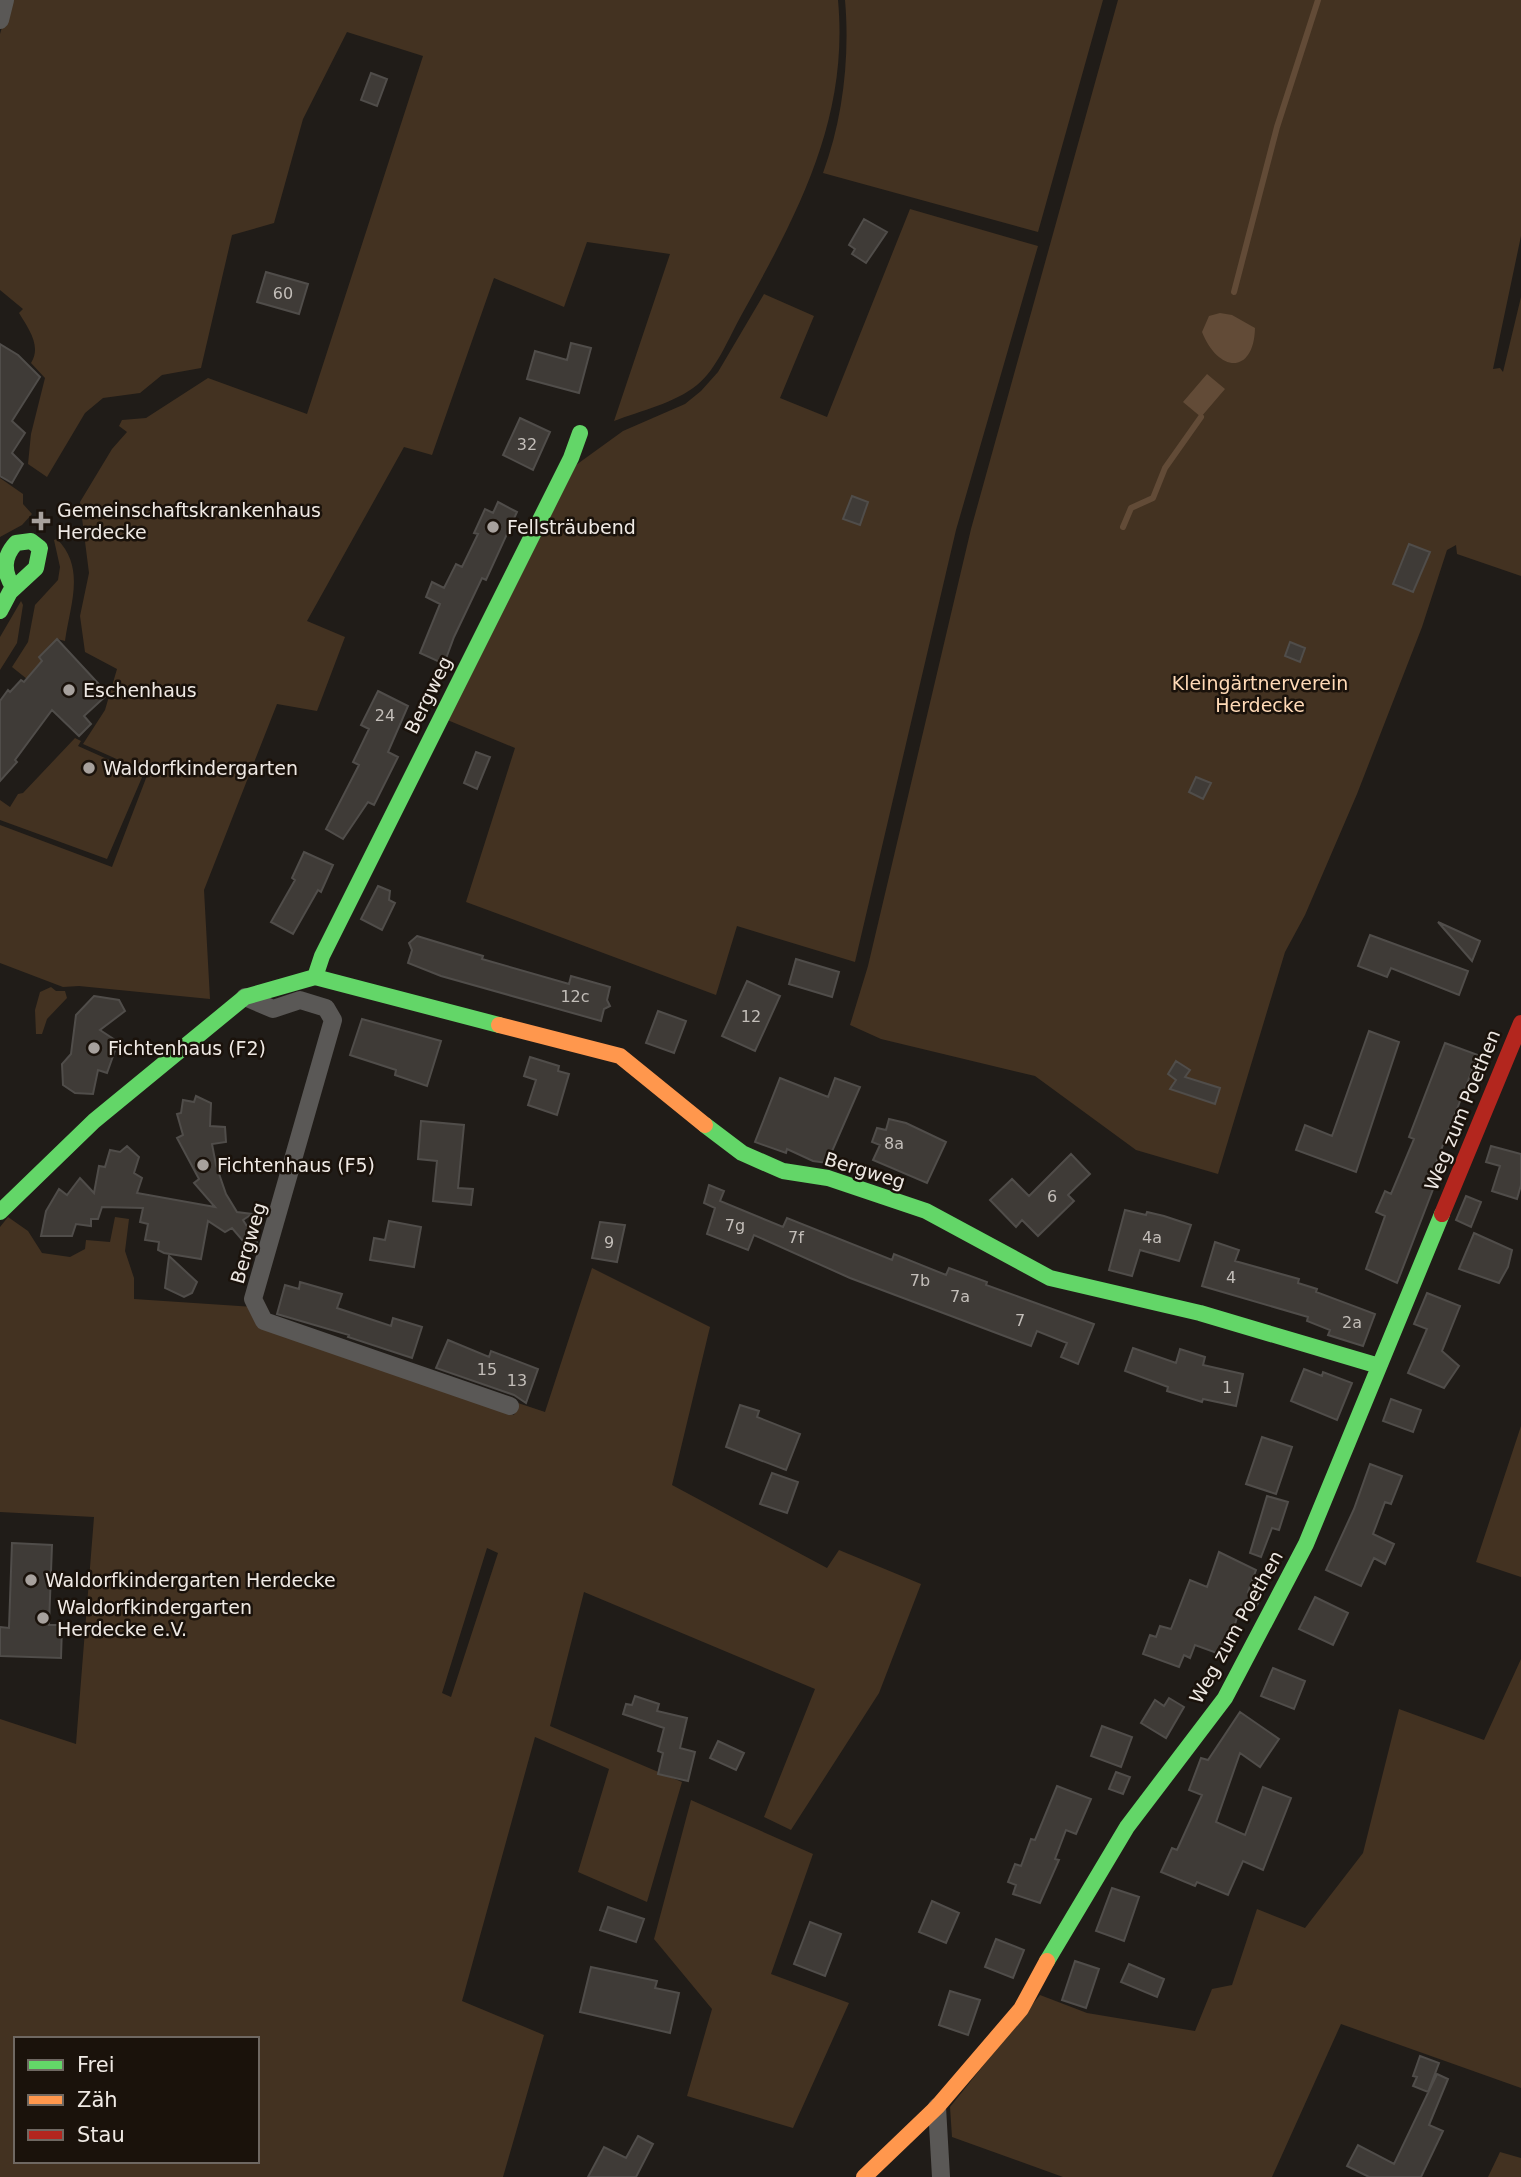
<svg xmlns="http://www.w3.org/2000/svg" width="1521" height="2177" font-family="'DejaVu Sans',sans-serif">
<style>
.green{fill:#433221;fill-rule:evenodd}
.water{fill:#624b37}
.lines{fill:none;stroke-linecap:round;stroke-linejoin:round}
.stream{stroke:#624b37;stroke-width:6}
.building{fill:#3f3b37;stroke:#504d4a;stroke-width:2}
.street{stroke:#5a5856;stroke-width:18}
.fast{stroke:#63d668;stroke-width:16}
.slow{stroke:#ff974d;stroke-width:16}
.jam{stroke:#b3261e;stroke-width:16}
.poi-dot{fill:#a7a19d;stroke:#1a120b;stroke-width:2.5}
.labels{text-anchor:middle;stroke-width:5;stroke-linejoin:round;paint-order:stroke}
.number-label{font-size:16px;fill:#c3beb9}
.poi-label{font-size:19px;fill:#efe9e4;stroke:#1a120b;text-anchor:start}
.park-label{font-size:19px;fill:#ffdab7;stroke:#1a120b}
.street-label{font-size:19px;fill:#efe9e4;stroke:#1a120b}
</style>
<rect width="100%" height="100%" fill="#201c18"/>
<path class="green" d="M10,0h828c11,119 -40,213 -96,314 -13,23 -25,55 -45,71 -22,18 -57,26 -83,36l56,-167 -83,-12 -23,65 -70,-29 -62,177 -28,-8 -97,174 38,16 -28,74 -40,-7 -73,186 6,109 -131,-13 -16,1 -63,-24v-138l112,42 36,-94 -65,-29 22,-34 12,-41 -32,-17 -5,-36 9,-43 -9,-71 32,-53 15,-17 -8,-6 3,-6 24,-2 62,-40 99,36 116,-358 -76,-24 -44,87 -29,104 -42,12 -31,133 -39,7 -22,18 -37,5 -18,15 -38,64 -19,-13 3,-30 14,-56 -14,-15c11,-17 -3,-35 -12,-50l4,-4 -23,-19v-256z
M845,0h258l-65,232 -215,-59c20,-54 27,-116 22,-173z
M1118,0h403v236l-28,133 7,-1 3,4 18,-75v279l-64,-22 -1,-9 -9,5 -25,77 -65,167 -52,121 -20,37 -67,222 -82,-24 -101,-74 -154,-37 -31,-14 18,-59 103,-437z
M910,209l128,37 -82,284 -101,432 -118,-36 -21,69 -250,-93 49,-154 -70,-29 131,-254 47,-34 62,-27 16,-13 17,-19 46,-78 50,22 -34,82 47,19z
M0,478l23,16v10l9,10 -10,11 -22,12z
M57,539c29,29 13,66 8,102l-8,-2 -18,17 3,5 -15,18 -15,-12 16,-25 7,-37 23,-25 2,-13 -6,-27z
M21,601l2,4 -6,38 -17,27v-33z
M75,738l6,3 -3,5 65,29 -36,84 -107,-39v-20l10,7 8,-13 5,-1z
M51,987l5,4h9l2,7 -20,21 -5,15h-6l-1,-24 5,-18z
M8,1217l20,14 14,22 28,4 15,-8 1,-9 24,2 5,-25 14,2 -4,32 9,27v21l120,8 6,19 254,89 4,-12 27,9 47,-144 118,59 -38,158 155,83 12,-18 82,34 -42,109 -88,137 -27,-13 51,-128 -231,-97 -34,134 132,56 -35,120 -69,-30 31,-103 -74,-32 -73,264 82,34 -41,142h-503v-458l76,25 18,-227 -94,-5v-285zM487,1548l11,5 -47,144 -9,-4zM16,2039h241v122h-241z
M1521,1426v151l-45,-15z
M1521,1659v429l-180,-64 -69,153h-209l-111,-40 -2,-30 90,-112 47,18 108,18 17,-42 20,-4 25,-76 48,19 58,-75 36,-144 85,31z
M691,1800l122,54 -42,120 78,29 -56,125 -106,-32 25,-87 -58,-70z
M1500,2152l21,6v19h-33z"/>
<path class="water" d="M1220,313l12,2 23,13c-1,46 -36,46 -53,4l7,-16z
M1207,374l18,15 -24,28 -18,-15z"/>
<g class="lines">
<path class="stream" d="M1234,292l43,-165 41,-127
M1123,527l8,-19 22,-10 12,-30 36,-51"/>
</g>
<path class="building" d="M371,73l16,6 -10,27 -16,-6z
M864,219l23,13 -21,31 -14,-9 3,-5 -6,-4z
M266,272l42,12 -9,30 -42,-12z
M571,343l20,5 -12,45 -52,-14 8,-28 32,9z
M0,344l18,11 22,22 -28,44 13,12 -13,20 11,11 -11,19 -12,-7z
M520,418l30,14 -17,38 -30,-15z
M852,496l16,6 -8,23 -17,-6z
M498,502l19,10 -31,68 -4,-2 -28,59 -10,27 -24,-11 20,-49 -14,-7 6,-15 12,6 12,-24 6,3 16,-33 -4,-1 11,-24 8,4z
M1409,544l21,8 -17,40 -20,-8z
M57,639l51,55 -24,22 7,8 -12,12 -27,-26 -37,50 2,2 -17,19v-80l8,-11 2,2 11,-12 3,2 18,-21 -3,-4z
M1290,642l15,6 -5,14 -15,-6z
M378,691l30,15 -20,46 10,5 -24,48 -6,-3 -25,37 -17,-10 33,-64 -6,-3 16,-33 -8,-4z
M476,752l14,5 -13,32 -13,-6z
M1196,777l15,6 -8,16 -14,-7z
M304,852l29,13 -12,27 -3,-2 -25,44 -22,-12 24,-42 -3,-2z
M378,886l12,5 -1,9 6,3 -13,27 -21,-11z
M1438,922l42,19 -8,20z
M1370,935l98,36 -9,24 -68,-27 -4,9 -29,-11z
M417,936l66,20 -1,3 87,25 2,-8 39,11 -3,13 3,6 -6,3 -3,12 -160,-45 -33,-13 4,-13 -3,-7z
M796,959l43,13 -7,25 -43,-13z
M747,981l33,15 -25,55 -33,-15z
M94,996l25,4 6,11 -25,19 18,12 -11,31 -9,-3 -5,24 -18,-1 -12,-8 -1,-21 9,-10 5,-39z
M658,1011l28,10 -12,32 -28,-10z
M362,1019l79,22 -14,45 -32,-11 1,-5 -46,-15z
M1369,1031l30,11 -43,130 -60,-22 9,-25 27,11z
M1445,1043l33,12 -44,113 6,3 -43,112 -31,-14 19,-53 -9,-4 9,-21 6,3 23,-55 -5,-2z
M530,1057l29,9 -1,5 11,3 -12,41 -29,-10 8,-25 -12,-4z
M1176,1061l14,9 -5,7 35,11 -5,16 -45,-15 6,-9 -8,-6z
M780,1078l48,19 7,-19 25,9 -33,76 -14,-2 -26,-12 -1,4 -31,-11z
M196,1096l15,7 -1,23 15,1 1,15 -14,2 4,21 10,29 11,18 15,2 -9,6 14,22 -8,6 -17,-20 -7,4 -17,-11 -7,38 -37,-6 -6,-3 1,-8 -14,-2 3,-16 -8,-2 3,-14 -41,-1 -4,12h-7v7l-15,-2 -4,12h-31l5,-25 13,-22 8,6 13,-17 14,15 5,-27 6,1 5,-17 10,2 7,-6 12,11 -5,16 8,5 -5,15 78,14 -21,-24 5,-4 -22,-41 6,-3 -6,-21 4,-1 2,-13 11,2z
M889,1119l17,4 40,19 -19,41 -54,-23 7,-15 -8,-3 5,-14 9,2z
M421,1121l43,4 -6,63 15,1 -2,16 -38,-4 4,-40 -19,-2z
M1491,1146l30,8v31l-4,14 -25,-8 8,-25 -14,-4z
M1071,1154l19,20 -22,21 6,6 -36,35 -16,-16 -6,7 -26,-27 22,-21 17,17z
M709,1185l15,6 -4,10 63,26 4,-9 105,42 2,-6 52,21 3,-7 38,14 -1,3 108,39 -16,40 -17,-7 6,-14 -30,-12 -6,15 -181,-68 -96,-43 -6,15 -41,-16 8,-26 -11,-5z
M1466,1196l15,6 -10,25 -15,-7z
M1125,1210l21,5 1,-3 17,4 27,9 -12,36 -39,-11 -8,26 -23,-6z
M389,1221l32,6 -7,40 -44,-7 4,-22 11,2z
M600,1222l25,3 -8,37 -25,-4z
M1474,1233l38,17 -4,17 -9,16 -40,-14z
M1215,1242l24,8 -4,11 64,18 -1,4 19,6 -1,3 59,22 -12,32 -35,-11 2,-5 -23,-9 1,-4 -106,-31z
M169,1256l28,26 -5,11 -8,4 -19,-9z
M300,1282l42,12 -5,14 54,18 2,-8 29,9 -10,31 -64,-21 1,-2 -72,-21 8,-29 14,4z
M1427,1293l33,13 -18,45 17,15 -15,22 -36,-15 19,-44 -13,-5z
M448,1340l41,17 2,-6 47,18 -12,34 -12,-8 -78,-27z
M1133,1348l43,15 4,-14 25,8 -2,8 40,9 -7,32 -33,-7 -1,3 -35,-11 1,-4 -43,-16z
M1304,1369l18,7 1,-4 29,11 -15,37 -46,-19z
M1391,1399l30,11 -8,22 -30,-11z
M740,1405l19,6 -2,6 43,17 -14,36 -60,-23z
M1262,1437l30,10 -16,47 -30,-10z
M1370,1464l32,12 -11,28 -6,-2 -12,32 21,10 -9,20 -11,-6 -13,28 -35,-16 28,-61z
M772,1473l26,9 -11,31 -27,-9z
M1267,1496l21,6 -9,28 -7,-2 -11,29 -11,-4z
M12,1543l40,2 -3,80h13l-1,33 -61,-2v-29l9,1z
M1219,1552l37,18 -8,22 13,5 -7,14 -13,-6 -16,51 -30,-11 -5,13 -6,-3 -5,12 -36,-13 7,-19 6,2 4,-11 11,3 19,-49 17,7z
M1315,1597l33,16 -15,32 -34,-16z
M1273,1668l32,13 -11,28 -33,-13z
M635,1696l24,8 -2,7 30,7 -7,30 15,4 -7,29 -30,-7 5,-21 -5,-2 6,-23 -41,-14 3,-10 6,1z
M1169,1698l15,9 -18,31 -25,-15 14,-23 9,6z
M1240,1712l39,27 -19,28 -20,-14 -24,69 29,13 18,-48 28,11 -28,72 -20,-9 -15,34 -31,-13 -2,4 -34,-14 11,-24 5,2 25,-55 -13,-5 12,-32 7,2z
M1102,1726l30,11 -11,30 -30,-11z
M718,1741l26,12 -8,17 -26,-12z
M1116,1772l14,5 -7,17 -14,-5z
M1057,1786l34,13 -15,35 -10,-4 -11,29 4,1 -19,43 -27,-9 3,-9 -8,-3 7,-18 6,2 10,-27 4,1z
M1112,1888l27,9 -15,44 -28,-10z
M932,1901l27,12 -13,30 -27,-11z
M608,1907l36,12 -8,23 -36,-12z
M810,1922l31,12 -16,42 -31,-12z
M996,1939l28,11 -11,28 -28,-11z
M1075,1961l24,8 -13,39 -24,-8z
M1129,1964l35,15 -7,18 -36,-15z
M591,1967l66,14 -2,7 24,5 -9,40 -90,-21z
M950,1991l30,9 -12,35 -29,-10z
M1420,2056l19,7 -11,29 -15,-6 4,-9 -4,-1z
M1437,2074l11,5 -19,46 14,6 -22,46h-52l-22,-11 11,-21 36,19z
M638,2136l15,8 -17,33h-48l16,-30 22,11z"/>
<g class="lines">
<path class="street" d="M0,20l5,-20
M245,997l28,12 27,-9 26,8 7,12 -80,279 11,22 246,85
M937,2107l4,70"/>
<path class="fast" d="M0,611l10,-19 26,-24 4,-20 -9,-7 -15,2c-13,14 -13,28 -3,44
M315,977l7,-21 249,-498 9,-25
M705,1125l37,28 41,18 45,7 98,33 124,67 150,35 179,53
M0,1212l94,-91 151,-124 70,-20 184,48
M1047,1961l80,-134 98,-129 81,-154 136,-330"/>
<path class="slow" d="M499,1025l121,31 85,69
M864,2177l73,-70 84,-98 26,-48"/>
<path class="jam" d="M1442,1214l79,-191"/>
</g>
<g class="poi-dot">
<path d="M37.5 510.5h7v7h7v7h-7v7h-7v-7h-7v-7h7z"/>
<circle cx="493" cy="527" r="7"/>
<circle cx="69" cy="690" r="7"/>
<circle cx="89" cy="768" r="7"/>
<circle cx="94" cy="1048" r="7"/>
<circle cx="203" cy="1165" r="7"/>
<circle cx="31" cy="1580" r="7"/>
<circle cx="43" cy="1618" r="7"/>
</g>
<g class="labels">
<g class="number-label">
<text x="283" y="299">60</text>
<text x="527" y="450">32</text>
<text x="385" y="721">24</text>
<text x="575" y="1002">12c</text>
<text x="751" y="1022">12</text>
<text x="894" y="1149">8a</text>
<text x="1052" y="1202">6</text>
<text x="735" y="1231">7g</text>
<text x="796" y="1243">7f</text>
<text x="1152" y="1243">4a</text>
<text x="609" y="1248">9</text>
<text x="1231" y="1283">4</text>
<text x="920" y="1286">7b</text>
<text x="960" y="1302">7a</text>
<text x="1020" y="1326">7</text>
<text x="1352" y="1328">2a</text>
<text x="487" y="1375">15</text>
<text x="517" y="1386">13</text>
<text x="1227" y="1393">1</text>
</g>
<g class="poi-label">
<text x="57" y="517">Gemeinschaftskrankenhaus<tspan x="57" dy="22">Herdecke</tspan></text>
<text x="507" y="534">Fellsträubend</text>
<text x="83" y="697">Eschenhaus</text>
<text x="103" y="775">Waldorfkindergarten</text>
<text x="108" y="1055">Fichtenhaus (F2)</text>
<text x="217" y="1172">Fichtenhaus (F5)</text>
<text x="45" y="1587">Waldorfkindergarten Herdecke</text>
<text x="57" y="1614">Waldorfkindergarten<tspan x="57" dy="22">Herdecke e.V.</tspan></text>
</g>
<g class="park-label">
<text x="1260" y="690">Kleingärtnerverein<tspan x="1260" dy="22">Herdecke</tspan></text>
</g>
<g class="street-label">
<text transform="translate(428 695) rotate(-64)" y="7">Bergweg</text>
<text transform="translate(1462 1110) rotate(-68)" y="7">Weg zum Poethen</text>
<text transform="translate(865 1170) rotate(17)" y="7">Bergweg</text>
<text transform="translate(248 1243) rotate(-74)" y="7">Bergweg</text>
<text transform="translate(1236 1627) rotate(-61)" y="7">Weg zum Poethen</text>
</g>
</g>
<rect x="14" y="2037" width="245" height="126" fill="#1a120b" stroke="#6f6862" stroke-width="2"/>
<rect x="28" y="2060" width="35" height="10" fill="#63d668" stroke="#6f6862" stroke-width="2"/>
<text x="77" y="2072" font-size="21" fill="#efe9e4">Frei</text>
<rect x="28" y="2095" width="35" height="10" fill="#ff974d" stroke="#6f6862" stroke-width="2"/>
<text x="77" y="2107" font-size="21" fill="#efe9e4">Zäh</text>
<rect x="28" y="2130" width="35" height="10" fill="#b3261e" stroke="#6f6862" stroke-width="2"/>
<text x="77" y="2142" font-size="21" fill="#efe9e4">Stau</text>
</svg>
